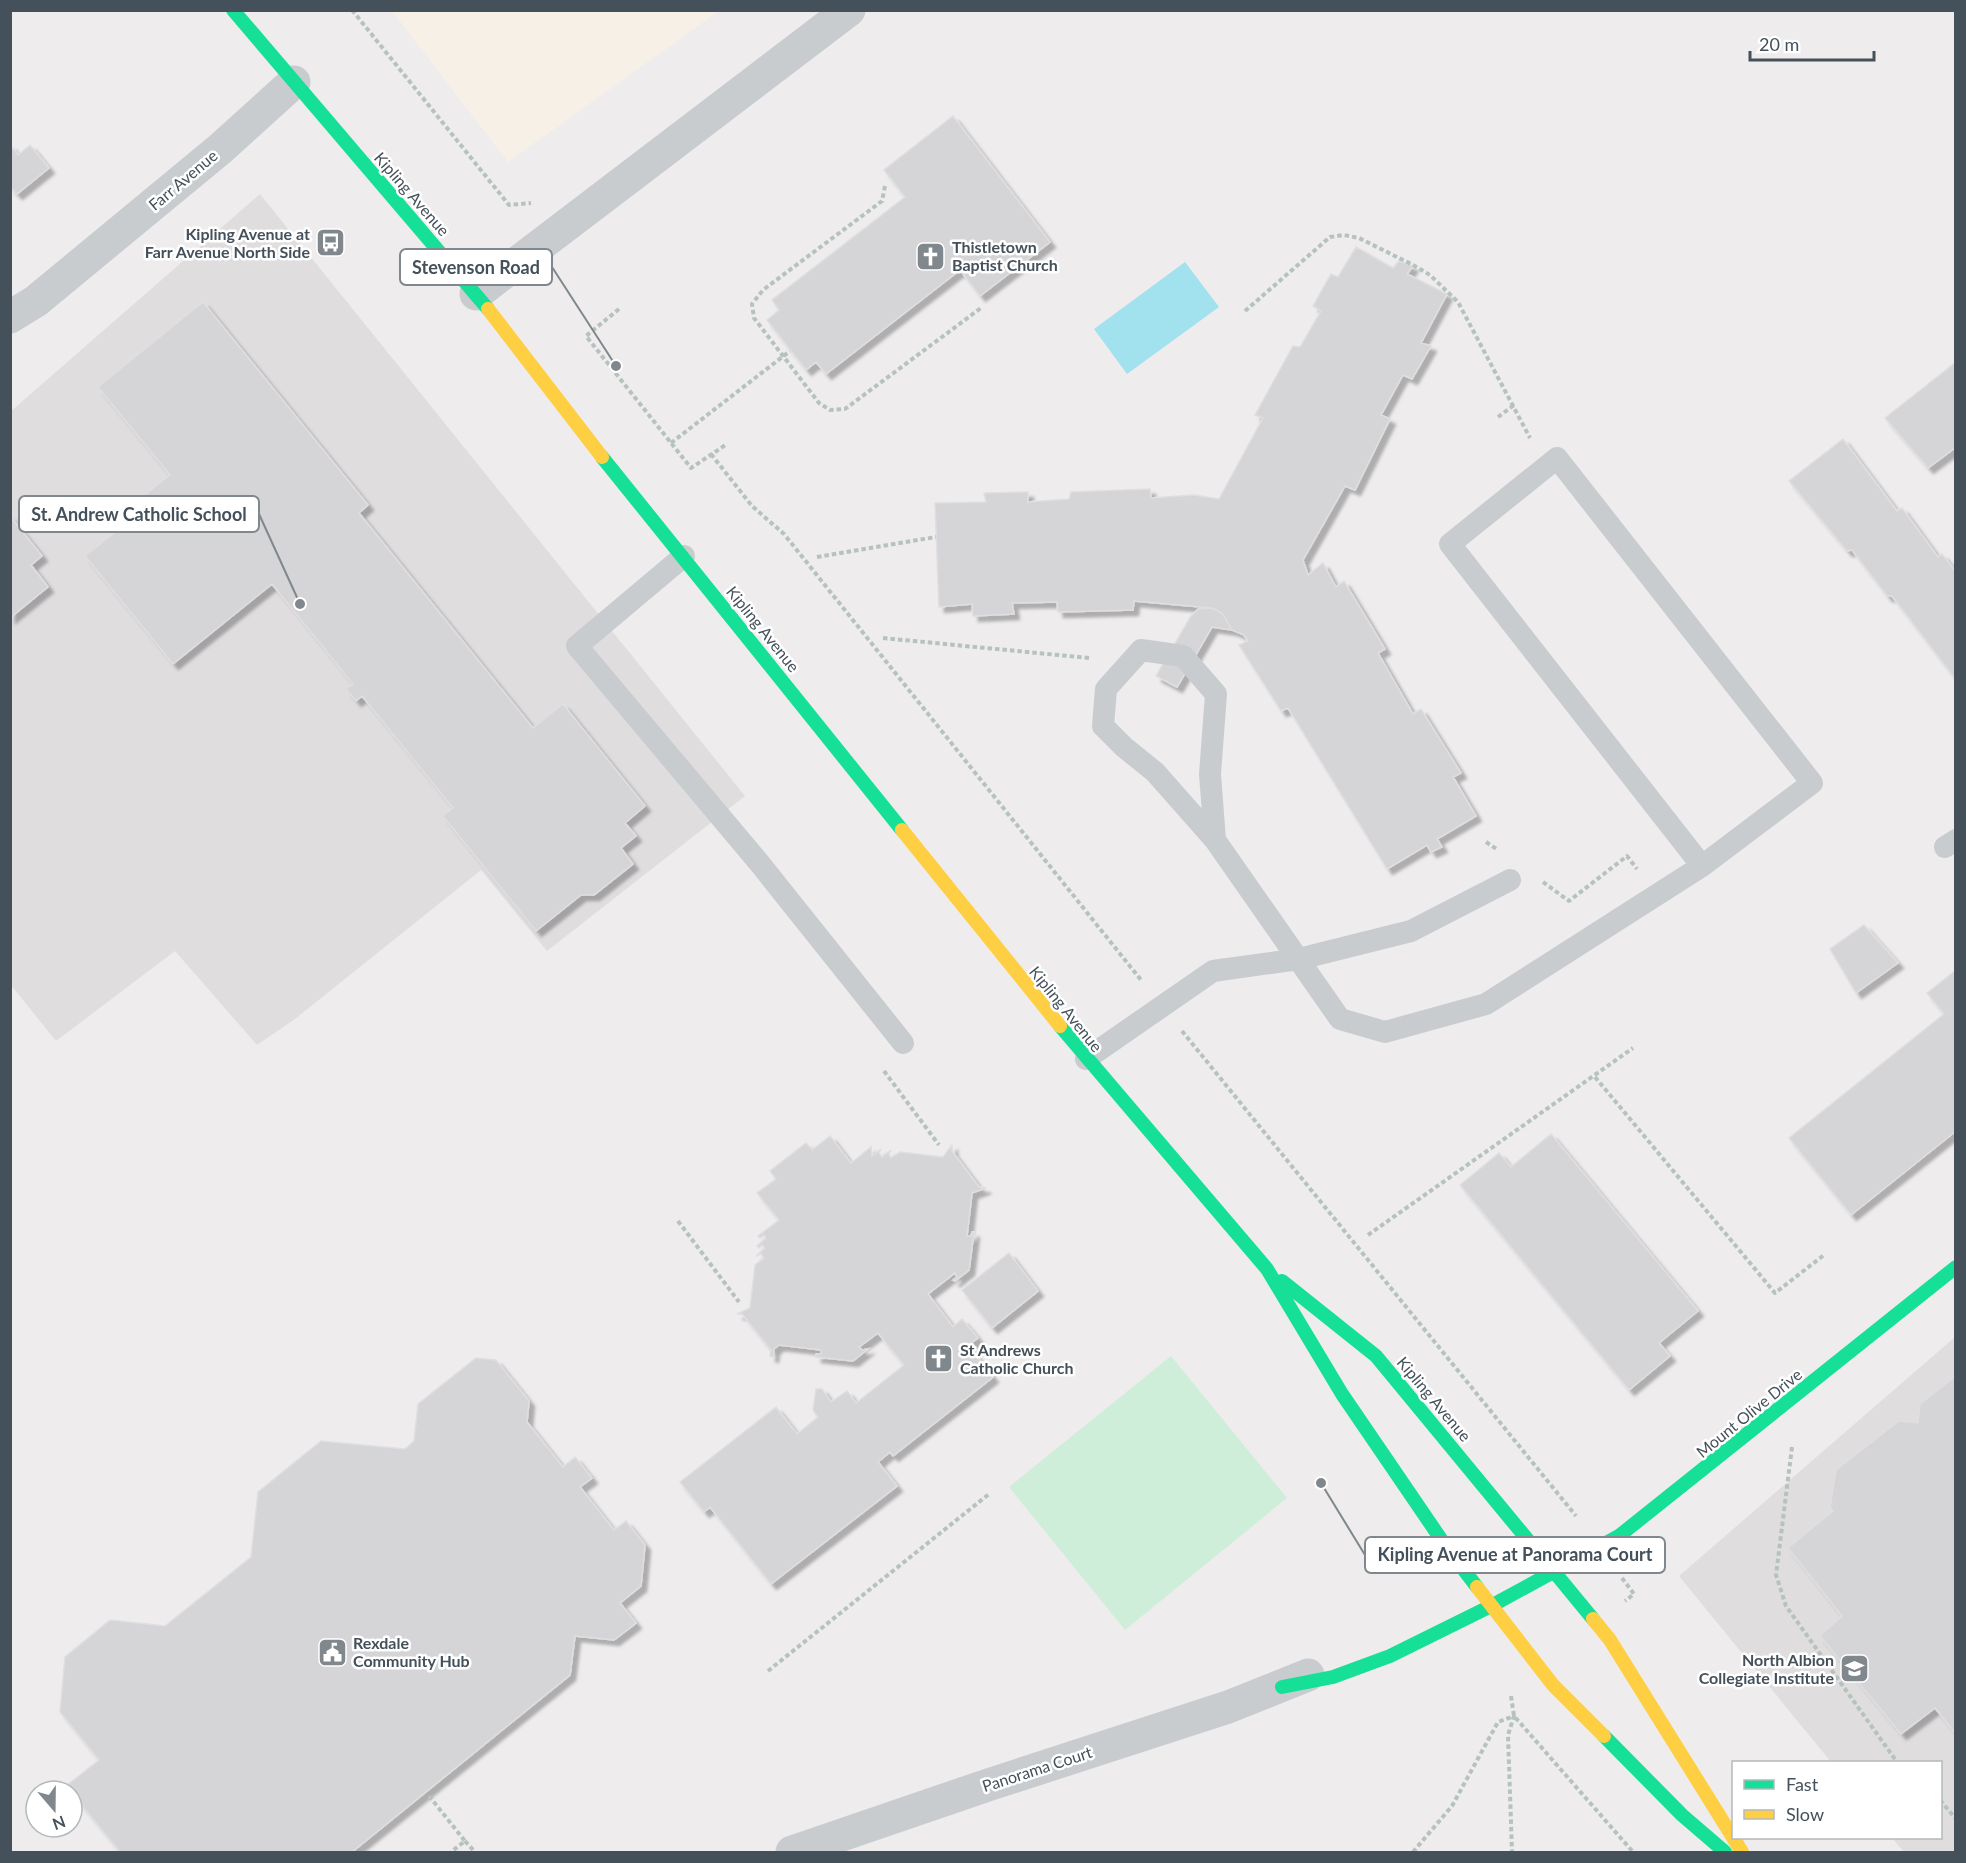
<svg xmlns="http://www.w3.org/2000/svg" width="1966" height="1863" font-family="Lato,sans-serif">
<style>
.commercial{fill:#f6f0e7}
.education{fill:#e0dddf}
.green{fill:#cfeeda}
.water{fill:#a2e2ee}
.building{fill:#d5d4d7;stroke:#dfdee0;stroke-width:1.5;filter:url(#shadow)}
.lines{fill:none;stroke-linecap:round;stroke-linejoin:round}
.path{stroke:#b6c2be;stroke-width:4;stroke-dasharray:4.5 3;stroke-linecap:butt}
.lane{stroke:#c9ccce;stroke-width:22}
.street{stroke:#c9ccce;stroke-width:33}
.fast{stroke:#16e098;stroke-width:14}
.slow{stroke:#ffcf43;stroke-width:14}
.labels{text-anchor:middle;stroke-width:5;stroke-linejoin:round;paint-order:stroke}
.street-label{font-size:16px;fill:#44505a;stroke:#fff}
.poi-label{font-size:16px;font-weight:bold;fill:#44505a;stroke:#fff;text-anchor:start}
.leader{fill:none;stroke:#80878d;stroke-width:2}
.callout-dot{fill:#80878d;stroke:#fff;stroke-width:2}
.callout{fill:#fff;stroke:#80878d;stroke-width:2}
.callout-label{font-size:18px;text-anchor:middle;font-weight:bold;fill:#44505a}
</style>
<defs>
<filter id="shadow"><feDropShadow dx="5.5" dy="5.5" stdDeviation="1.5" flood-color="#0004"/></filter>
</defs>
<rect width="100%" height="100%" fill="#eeeced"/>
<path class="commercial" d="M392,11h327l-211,151z"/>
<path class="education" d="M260,194l485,602 -198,155 -66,-81 -186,149 -38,26 -82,-94 -119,90 -45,-56 -1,-573z
M1955,1337v515h-51l-12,-14h48v-76h-109l-152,-186z"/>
<path class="green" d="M1171,1356l116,142 -162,132 -116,-143z"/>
<path class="water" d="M1185,262l34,45 -92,67 -33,-45z"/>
<path class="building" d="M953,116l97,126 -70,54 -20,-26 -134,104 -10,-12 -10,8 -39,-50 12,-10 -7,-10 133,-103 -21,-27z
M10,145l8,10 12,-10 19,23 -32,26 -7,-7z
M1356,247l37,21 6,-7 14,5 -6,8 40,20 -26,49 10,3 -19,33 -9,-4 -22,40 9,4 -35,71 -10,-4 -42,74 5,15 15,-12 13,24 8,-6 41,68 -7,4 35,61 8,-5 40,64 -8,4 23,39 -39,23 5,8 -11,5 -4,-7 -40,24 -99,-161 -7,3 -42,-66 9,-4 -4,-6 -12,-5 -10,-17 -10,-5 -78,-7 -1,9 -75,2 -1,-10 -45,1 2,11 -41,2 -1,-12 -33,3 -4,-104 51,-1 -2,-9 44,-1v10l41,-3 2,-7 79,-3 1,9 43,-3 25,4 44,-81 -8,-3 38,-69 7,1 21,-36 -8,-5 18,-32 7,3z
M203,302l165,203 -9,8 174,215 30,-24 82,102 -20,17 11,13 -15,12 12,16 -39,31h-13l-45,36 -93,-115 10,-8 -91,-112 -6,5 -10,-12 7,-5 -81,-100 -99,80 -88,-108 43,-34 -7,-8 49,-39 -72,-88z
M1956,362v85l-28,21 -43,-50z
M1843,439l54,72 5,-3 36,49 4,-3 14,18v108l-64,-84h-5l-35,-46 -5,1 -58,-70z
M10,516l32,40 -11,9 17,22 -38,31z
M1212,608l10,5 10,17 -20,-3 -35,60 -21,-11 35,-60 7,-7z
M1864,925l34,38 -42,30 -26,-44z
M1956,970v161l-105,84 -62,-77 155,-124 -17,-21z
M1551,1134l147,177 -39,32 11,13 -41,34 -169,-205 39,-32 12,14z
M830,1136l21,27 20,-16 1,9 9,-7 -2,4 3,4 9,-7 -2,4 2,4 9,-6 43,5 9,-12v6l27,36 7,1 -14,5 -5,43h4l1,-4h2l-5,38 -14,11 -2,-1 4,-3 -2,-4 -27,21 25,33 9,-8 16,19 -10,7 25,32 -100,79 -3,-4 -12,10 19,24 -126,98 -61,-77 -6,5 -24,-30 96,-75 21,27 21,-17 -5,-7 3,-21h6l9,13 16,-11 9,12 48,-38 -26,-32 -19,14 3,3 6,-1 -15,12 -37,-4v-3h5v-4l-42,-5 -5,4 -1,8 -3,-1 1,-6 -29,-36h-5l13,-6 5,-43 9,-7 -3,-4 -5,2 9,-8 -3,-3 -3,3 -2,-2 9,-8 -2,-3 -4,3 -2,-2 21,-16 -22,-27 19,-14 -6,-8 36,-28 6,7z
M1009,1253l29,38 -46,37 -30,-38z
M476,1358l20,2 33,41 -2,21 36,45 12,-10 17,21 -12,9 34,43 12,-9 19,24 -4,41 -21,17 16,20 -22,17 -39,-4 -5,39 -218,177h-232l-54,-66 33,-26 -39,-48 5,-55 45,-37 55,6 86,-69 7,-65 63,-51 84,8 9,-8 4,-37z
M1956,1376v358l-21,-26 -34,26 -81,-98 22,-20 -54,-68 45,-37 -3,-3 6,-38 63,-49 19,2 2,-19z"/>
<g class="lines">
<path class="path" d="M352,10l157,195 22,-2
M885,186l-3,15 -119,89 -11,14 2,14 65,85 11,7 15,-1 136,-101
M619,309l-33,27 105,132 36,-24
M1245,311l85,-74 14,-2 15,3 54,27 17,10 28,27 72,136
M1498,417l16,-12
M671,443l119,-92
M711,454l41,52 32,28 357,446
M817,557l119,-20
M883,638l206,20
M1486,842l12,8
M1543,882l26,19 58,-45 10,13
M1182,1031l394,485
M884,1071l55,74
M1595,1077l180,216 49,-38
M678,1221l61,81
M1368,1235l265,-187
M1792,1447l-16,128 10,31 111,156
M1622,1578l12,16 -9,7
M768,1671l221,-177
M1511,1696l3,20 119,136
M429,1796l36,45 -14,11
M1940,1800l16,19
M465,1841l10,11
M1413,1852l39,-46 46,-84 16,-6 -6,19 4,117"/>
<path class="lane" d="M684,556l-107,90 184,219 142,178
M1215,840l-5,-66 6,-80 -33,-38 -42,-6 -35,39 -3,37 21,21 31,25 60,68 125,179 45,13 101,-28 216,-138 110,-83 -255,-325 -107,86 252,322
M1945,847l11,-7
M1086,1059l127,-88 86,-12 112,-28 99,-51"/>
<path class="street" d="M476,294l373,-284
M10,317l26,-16 184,-152 74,-67
M792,1852l199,-68 237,-77 80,-32"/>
<path class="fast" d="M233,10l255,299
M602,457l300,373
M1060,1026l207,243 75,125 105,154 30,39
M1282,1281l94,75 217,263
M1282,1687l51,-10 57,-21 101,-50 128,-70 337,-269
M1604,1736l78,79 43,37"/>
<path class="slow" d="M488,309l114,148
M902,830l158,196
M1477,1587l76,98 51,51
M1593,1619l17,21 132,212"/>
</g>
<defs>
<symbol id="bus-square" viewBox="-11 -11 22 22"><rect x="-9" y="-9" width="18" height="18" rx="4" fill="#80878d" stroke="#fff"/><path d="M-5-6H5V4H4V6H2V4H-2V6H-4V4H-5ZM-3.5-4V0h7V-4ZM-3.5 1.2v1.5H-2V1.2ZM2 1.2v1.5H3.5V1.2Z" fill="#fff"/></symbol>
<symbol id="church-square" viewBox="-11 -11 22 22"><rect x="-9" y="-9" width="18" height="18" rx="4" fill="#80878d" stroke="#fff"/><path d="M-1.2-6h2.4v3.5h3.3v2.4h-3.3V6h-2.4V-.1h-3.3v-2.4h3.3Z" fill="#fff"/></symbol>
<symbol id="civic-square" viewBox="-11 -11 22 22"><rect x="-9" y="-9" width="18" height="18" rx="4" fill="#80878d" stroke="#fff"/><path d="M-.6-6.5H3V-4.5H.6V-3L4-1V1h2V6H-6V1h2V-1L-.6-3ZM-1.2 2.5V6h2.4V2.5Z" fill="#fff"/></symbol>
<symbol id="school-square" viewBox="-11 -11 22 22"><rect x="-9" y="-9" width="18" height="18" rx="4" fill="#80878d" stroke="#fff"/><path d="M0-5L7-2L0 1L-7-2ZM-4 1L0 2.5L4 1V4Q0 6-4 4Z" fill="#fff"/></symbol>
</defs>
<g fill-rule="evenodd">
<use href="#bus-square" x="314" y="226" width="33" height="33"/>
<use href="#church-square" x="914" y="240" width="33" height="33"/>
<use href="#church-square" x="922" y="1342" width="33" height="33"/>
<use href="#civic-square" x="316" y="1636" width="33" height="33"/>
<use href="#school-square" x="1838" y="1652" width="33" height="33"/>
</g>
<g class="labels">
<g class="street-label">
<text transform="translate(183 180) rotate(-40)" y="6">Farr Avenue</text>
<text transform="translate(412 194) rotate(49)" y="6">Kipling Avenue</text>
<text transform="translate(763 629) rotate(51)" y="6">Kipling Avenue</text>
<text transform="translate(1066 1009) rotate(51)" y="6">Kipling Avenue</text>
<text transform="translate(1434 1399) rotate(50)" y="6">Kipling Avenue</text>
<text transform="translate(1749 1413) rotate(-39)" y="6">Mount Olive Drive</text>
<text transform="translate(1037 1769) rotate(-18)" y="6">Panorama Court</text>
</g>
<g class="poi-label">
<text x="310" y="240" text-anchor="end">Kipling Avenue at<tspan x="310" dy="18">Farr Avenue North Side</tspan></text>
<text x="952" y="253">Thistletown<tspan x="952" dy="18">Baptist Church</tspan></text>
<text x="960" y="1356">St Andrews<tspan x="960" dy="18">Catholic Church</tspan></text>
<text x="353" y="1649">Rexdale<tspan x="353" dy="18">Community Hub</tspan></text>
<text x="1834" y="1666" text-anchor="end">North Albion<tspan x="1834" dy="18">Collegiate Institute</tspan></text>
</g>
</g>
<path class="leader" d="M616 366L552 267M300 604L259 514M1321 1483L1365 1555"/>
<g class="callout-dot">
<circle cx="616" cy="366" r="6"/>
<circle cx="300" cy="604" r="6"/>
<circle cx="1321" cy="1483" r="6"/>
</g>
<g class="callout">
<rect x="400" y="249" width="152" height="36" rx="6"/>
<rect x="19" y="496" width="240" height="36" rx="6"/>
<rect x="1365" y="1537" width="300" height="36" rx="6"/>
</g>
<g class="callout-label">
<text x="476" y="274">Stevenson Road</text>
<text x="139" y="521">St. Andrew Catholic School</text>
<text x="1515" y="1561">Kipling Avenue at Panorama Court</text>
</g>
<rect width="1966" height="1863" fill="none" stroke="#44505a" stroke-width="24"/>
<rect x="1732" y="1761" width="210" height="78" fill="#ffffff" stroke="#b4b9bd" stroke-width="1.5"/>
<rect x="1744" y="1780" width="30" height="9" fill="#16e098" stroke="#b4b9bd" stroke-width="1.5"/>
<text x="1786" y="1791" font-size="18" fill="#44505a">Fast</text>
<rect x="1744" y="1810" width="30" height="9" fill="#ffcf43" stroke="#b4b9bd" stroke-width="1.5"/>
<text x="1786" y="1821" font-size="18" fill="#44505a">Slow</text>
<g transform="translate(54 1809) rotate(160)"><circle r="28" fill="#ffffff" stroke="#b4b9bd" stroke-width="1.5"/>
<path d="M0-4.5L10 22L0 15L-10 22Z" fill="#80878d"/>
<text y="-9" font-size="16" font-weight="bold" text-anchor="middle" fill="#44505a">N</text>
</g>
<path d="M1750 51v9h124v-9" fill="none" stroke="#44505a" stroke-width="3"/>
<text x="1759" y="51" font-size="18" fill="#44505a" stroke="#ffffff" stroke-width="4.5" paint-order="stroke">20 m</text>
</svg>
